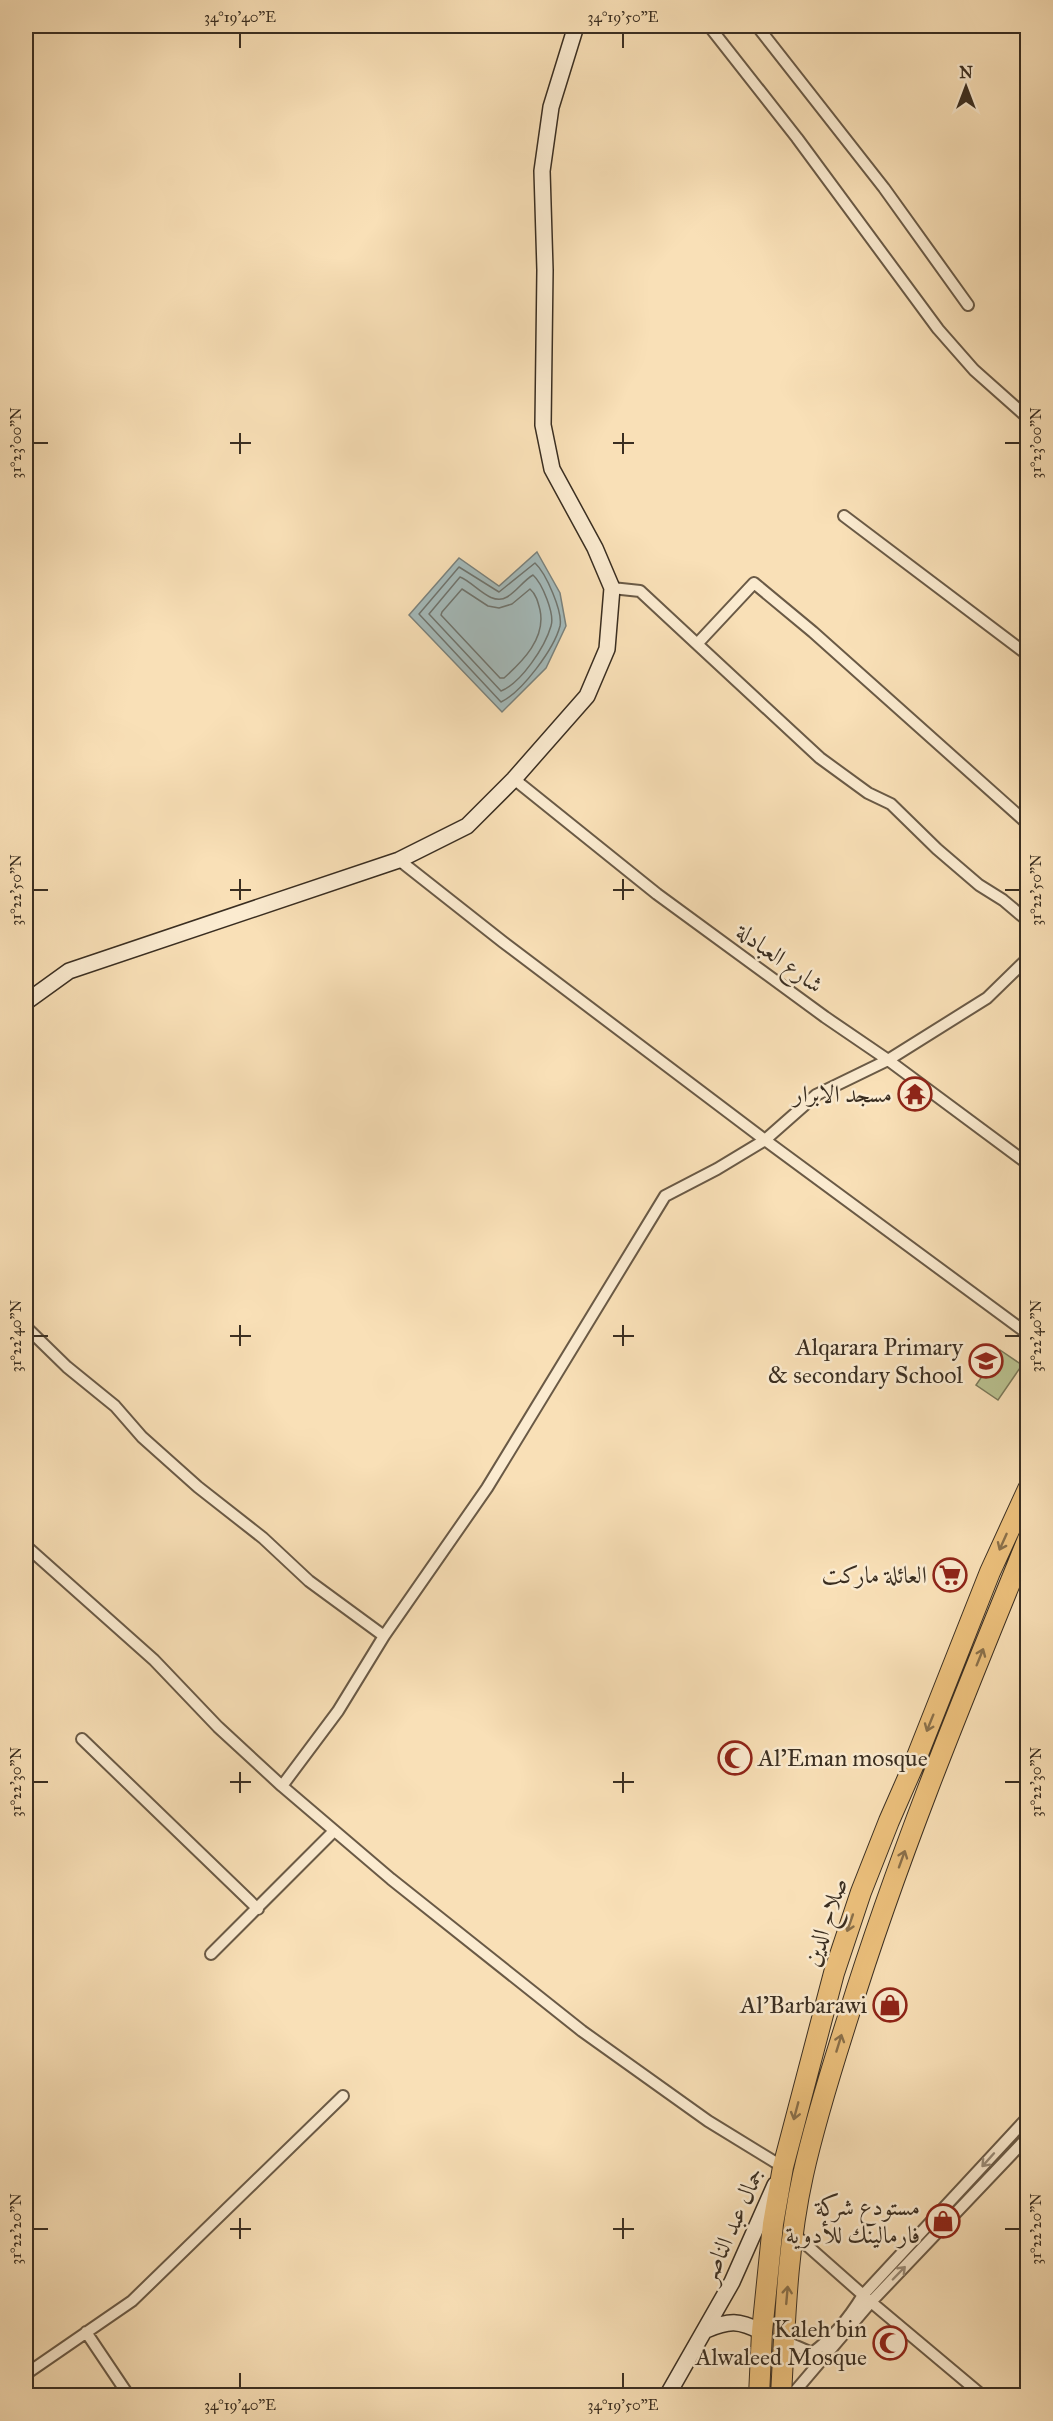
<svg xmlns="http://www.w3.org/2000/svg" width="1053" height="2421" font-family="'IM FELL Great Primer',Amiri,serif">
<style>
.green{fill:#bac391;stroke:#7a7859;stroke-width:1.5}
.water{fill:#a4baba;stroke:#7a827d;stroke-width:1.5}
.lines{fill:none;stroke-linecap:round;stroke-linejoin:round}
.shore{stroke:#6f746e;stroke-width:1.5}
.street-casing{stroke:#6a5a46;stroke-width:14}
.secondary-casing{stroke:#3a2e21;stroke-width:18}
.highway-casing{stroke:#3a2e21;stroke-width:22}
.street{stroke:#fbebd0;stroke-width:10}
.secondary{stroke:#fbebd0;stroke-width:15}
.highway{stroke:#ecc07c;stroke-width:20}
.oneway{stroke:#8a704a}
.oneway2{stroke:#9a8c78}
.ticks{fill:none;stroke:#3a2e21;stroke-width:2}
.labels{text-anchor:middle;stroke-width:5;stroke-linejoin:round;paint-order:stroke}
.street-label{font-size:24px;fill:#3a2e21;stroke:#fbebd0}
.poi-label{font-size:24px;fill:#3a2e21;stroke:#fbebd0;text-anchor:end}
.neatline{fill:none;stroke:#3a2e21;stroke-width:2}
.ticks-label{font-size:15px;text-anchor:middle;fill:#3a2e21}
</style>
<rect width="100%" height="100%" fill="#f9e0b7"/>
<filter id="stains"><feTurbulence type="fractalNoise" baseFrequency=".00333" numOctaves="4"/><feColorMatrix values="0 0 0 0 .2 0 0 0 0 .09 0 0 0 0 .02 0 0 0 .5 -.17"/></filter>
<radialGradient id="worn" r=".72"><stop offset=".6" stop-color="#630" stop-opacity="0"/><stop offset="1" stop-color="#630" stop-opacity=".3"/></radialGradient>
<path class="green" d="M1000,1350l22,15 -24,35 -22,-15z"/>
<path class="water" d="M537,552l23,41 6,33 -20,42 -44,44 -93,-97 50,-57 40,28z"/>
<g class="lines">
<path class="shore" d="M535,563c11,10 28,49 25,63 -6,23 -38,66 -59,76l-82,-88 40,-47 40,25z
M533,575c9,8 22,39 18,51 -6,21 -30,57 -50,65l-72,-77 31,-37c14,5 31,30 47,20 10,-6 16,-16 26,-22z
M462,589l26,17 11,2 13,-4 18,-15c6,5 8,13 10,21 6,28 -17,51 -36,68h-4l-59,-63 1,-3z"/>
<defs>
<path id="street" d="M709,26l88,112 141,191 36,41 54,48
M757,26l127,162 84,117
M844,516l184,139
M612,588l28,3 57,53
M514,779l143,115 168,123 63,43 140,104
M1028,824l-215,-192 -59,-49 -57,61 123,114 48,35 23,11 46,45 42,36 24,15 25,21
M399,860l104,82 262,198 263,194
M26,1327l41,40 48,39 27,31 56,50 65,51 46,43 75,55
M26,1546l128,114 64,67 64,59 109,93 191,152 126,90 75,46
M82,1739l176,170
M282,1786l56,-75 46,-75 103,-148 178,-292 52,-27 48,-29 51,-45 72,-35 99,-62 41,-40
M211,1954l123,-123
M793,2233l78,69 112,94
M86,2332l43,64
M787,2335l2,8 23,10c21,-15 37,-35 51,-58l165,-178
M26,2374l106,-73 211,-205
M791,2396l80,-94 157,-165"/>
<path id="secondary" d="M26,1002l43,-31 330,-111 68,-34 47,-47 73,-83 20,-47 5,-61 -17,-40 -43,-79 -9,-44 2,-155 -3,-99 9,-64 25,-81
M706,2330c23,-10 33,-10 56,2
M667,2396l65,-114 43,-97"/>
<path id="highway" d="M759,2396l3,-64 11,-108 10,-57 51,-194 27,-81 28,-71 25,-57 76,-192 38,-83
M781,2396c4,-74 6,-149 22,-221 12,-54 29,-108 46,-161 50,-161 115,-318 179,-475"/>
</defs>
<use href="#street" class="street-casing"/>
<use href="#secondary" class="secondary-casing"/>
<use href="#highway" class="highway-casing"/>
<use href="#street" class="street"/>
<use href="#secondary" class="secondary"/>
<use href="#highway" class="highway"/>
</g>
<defs><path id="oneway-shaft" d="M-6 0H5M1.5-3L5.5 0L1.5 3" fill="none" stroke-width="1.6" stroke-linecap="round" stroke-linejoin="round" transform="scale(1.5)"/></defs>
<g class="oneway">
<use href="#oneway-shaft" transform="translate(1003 1542) rotate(114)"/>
<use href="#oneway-shaft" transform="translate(980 1657) rotate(-68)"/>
<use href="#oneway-shaft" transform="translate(930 1723) rotate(112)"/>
<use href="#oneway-shaft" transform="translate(902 1859) rotate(-70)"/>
<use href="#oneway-shaft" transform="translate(850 1923) rotate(109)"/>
<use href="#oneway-shaft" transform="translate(839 2043) rotate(-73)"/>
<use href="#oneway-shaft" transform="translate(796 2111) rotate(105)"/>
<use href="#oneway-shaft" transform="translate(787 2295) rotate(-85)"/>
</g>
<g class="oneway2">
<use href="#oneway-shaft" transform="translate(988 2160) rotate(132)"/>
<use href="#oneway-shaft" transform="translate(899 2273) rotate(-46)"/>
</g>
<path class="ticks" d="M240,33v15M623,33v15M240,433v21M623,433v21M33,443h15M230,443h21M613,443h21M1005,443h15M240,879v21M623,879v21M33,890h15M230,890h21M613,890h21M1005,890h15M240,1325v21M623,1325v21M33,1336h15M230,1336h21M613,1336h21M1005,1336h15M240,1772v21M623,1772v21M33,1782h15M230,1782h21M613,1782h21M1005,1782h15M240,2218v21M623,2218v21M33,2229h15M230,2229h21M613,2229h21M1005,2229h15M240,2373v15M623,2373v15"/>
<defs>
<symbol id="temple-ring" viewBox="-11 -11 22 22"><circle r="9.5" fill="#fbebd0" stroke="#8f2418" stroke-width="1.5"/><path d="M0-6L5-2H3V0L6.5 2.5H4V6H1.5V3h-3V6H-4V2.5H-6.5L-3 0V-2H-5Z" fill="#8f2418"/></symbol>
<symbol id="school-ring" viewBox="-11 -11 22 22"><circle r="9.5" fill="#fbebd0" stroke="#8f2418" stroke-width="1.5"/><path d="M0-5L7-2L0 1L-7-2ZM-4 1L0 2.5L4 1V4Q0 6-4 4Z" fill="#8f2418"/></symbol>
<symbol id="supermarket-ring" viewBox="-11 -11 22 22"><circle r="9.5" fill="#fbebd0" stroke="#8f2418" stroke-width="1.5"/><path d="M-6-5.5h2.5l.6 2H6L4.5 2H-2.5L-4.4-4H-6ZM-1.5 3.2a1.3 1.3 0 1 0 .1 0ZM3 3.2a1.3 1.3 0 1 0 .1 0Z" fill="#8f2418"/></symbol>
<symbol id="mosque-ring" viewBox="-11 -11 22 22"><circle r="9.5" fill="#fbebd0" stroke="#8f2418" stroke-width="1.5"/><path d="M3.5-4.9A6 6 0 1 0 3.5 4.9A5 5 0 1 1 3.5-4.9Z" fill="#8f2418"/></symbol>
<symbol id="shop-ring" viewBox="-11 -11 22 22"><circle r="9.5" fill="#fbebd0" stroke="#8f2418" stroke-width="1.5"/><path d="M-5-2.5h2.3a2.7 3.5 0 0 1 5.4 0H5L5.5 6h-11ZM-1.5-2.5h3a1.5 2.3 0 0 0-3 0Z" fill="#8f2418"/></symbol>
</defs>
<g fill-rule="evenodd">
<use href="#temple-ring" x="896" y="1075" width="38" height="38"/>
<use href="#school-ring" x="967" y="1342" width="38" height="38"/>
<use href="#supermarket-ring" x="931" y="1556" width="38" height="38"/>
<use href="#mosque-ring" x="716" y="1739" width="38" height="38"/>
<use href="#shop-ring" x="871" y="1986" width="38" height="38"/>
<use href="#shop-ring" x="924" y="2202" width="38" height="38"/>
<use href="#mosque-ring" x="871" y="2324" width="38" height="38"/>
</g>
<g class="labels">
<g class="street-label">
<text transform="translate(780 958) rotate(36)" y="8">شارع العبادلة</text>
<text transform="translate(825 1922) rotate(-71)" y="8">صلاح الدين</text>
<text transform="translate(732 2225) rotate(-66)" y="8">جمال عبد الناصر</text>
</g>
<g class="poi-label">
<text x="892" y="1102">مسجد الابرار</text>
<text x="963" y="1355">Alqarara Primary<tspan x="963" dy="28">&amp; secondary School</tspan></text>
<text x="927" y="1583">العائلة ماركت</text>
<text x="758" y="1766" text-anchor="start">Al'Eman mosque</text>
<text x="867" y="2013">Al'Barbarawi</text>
<text x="920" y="2215">مستودع شركة<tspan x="920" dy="28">فارمالينك للأدوية</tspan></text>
<text x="867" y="2337">Kaleh bin<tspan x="867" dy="28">Alwaleed Mosque</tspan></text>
</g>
</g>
<rect width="1053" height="2421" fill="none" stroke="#f9e0b7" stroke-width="66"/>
<g transform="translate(966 87)" stroke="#fbebd0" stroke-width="4.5" paint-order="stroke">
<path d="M0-4.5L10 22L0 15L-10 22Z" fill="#3a2e21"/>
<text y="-9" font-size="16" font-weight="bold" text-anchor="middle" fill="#3a2e21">N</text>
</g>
<rect x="33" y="33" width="987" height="2355" class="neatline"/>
<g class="ticks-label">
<text x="240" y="22">34°19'40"E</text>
<text x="623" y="22">34°19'50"E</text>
<text transform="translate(16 443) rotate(-90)" y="5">31°23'00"N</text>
<text transform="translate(1036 443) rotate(-90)" y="5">31°23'00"N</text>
<text transform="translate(16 890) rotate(-90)" y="5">31°22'50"N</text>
<text transform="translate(1036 890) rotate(-90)" y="5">31°22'50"N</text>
<text transform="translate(16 1336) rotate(-90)" y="5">31°22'40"N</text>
<text transform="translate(1036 1336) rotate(-90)" y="5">31°22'40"N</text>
<text transform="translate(16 1782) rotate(-90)" y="5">31°22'30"N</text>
<text transform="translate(1036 1782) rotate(-90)" y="5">31°22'30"N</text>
<text transform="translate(16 2229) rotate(-90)" y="5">31°22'20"N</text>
<text transform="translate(1036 2229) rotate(-90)" y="5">31°22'20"N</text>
<text x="240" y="2410">34°19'40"E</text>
<text x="623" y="2410">34°19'50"E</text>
</g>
<rect width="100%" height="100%" filter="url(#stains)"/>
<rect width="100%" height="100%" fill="url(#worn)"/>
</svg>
